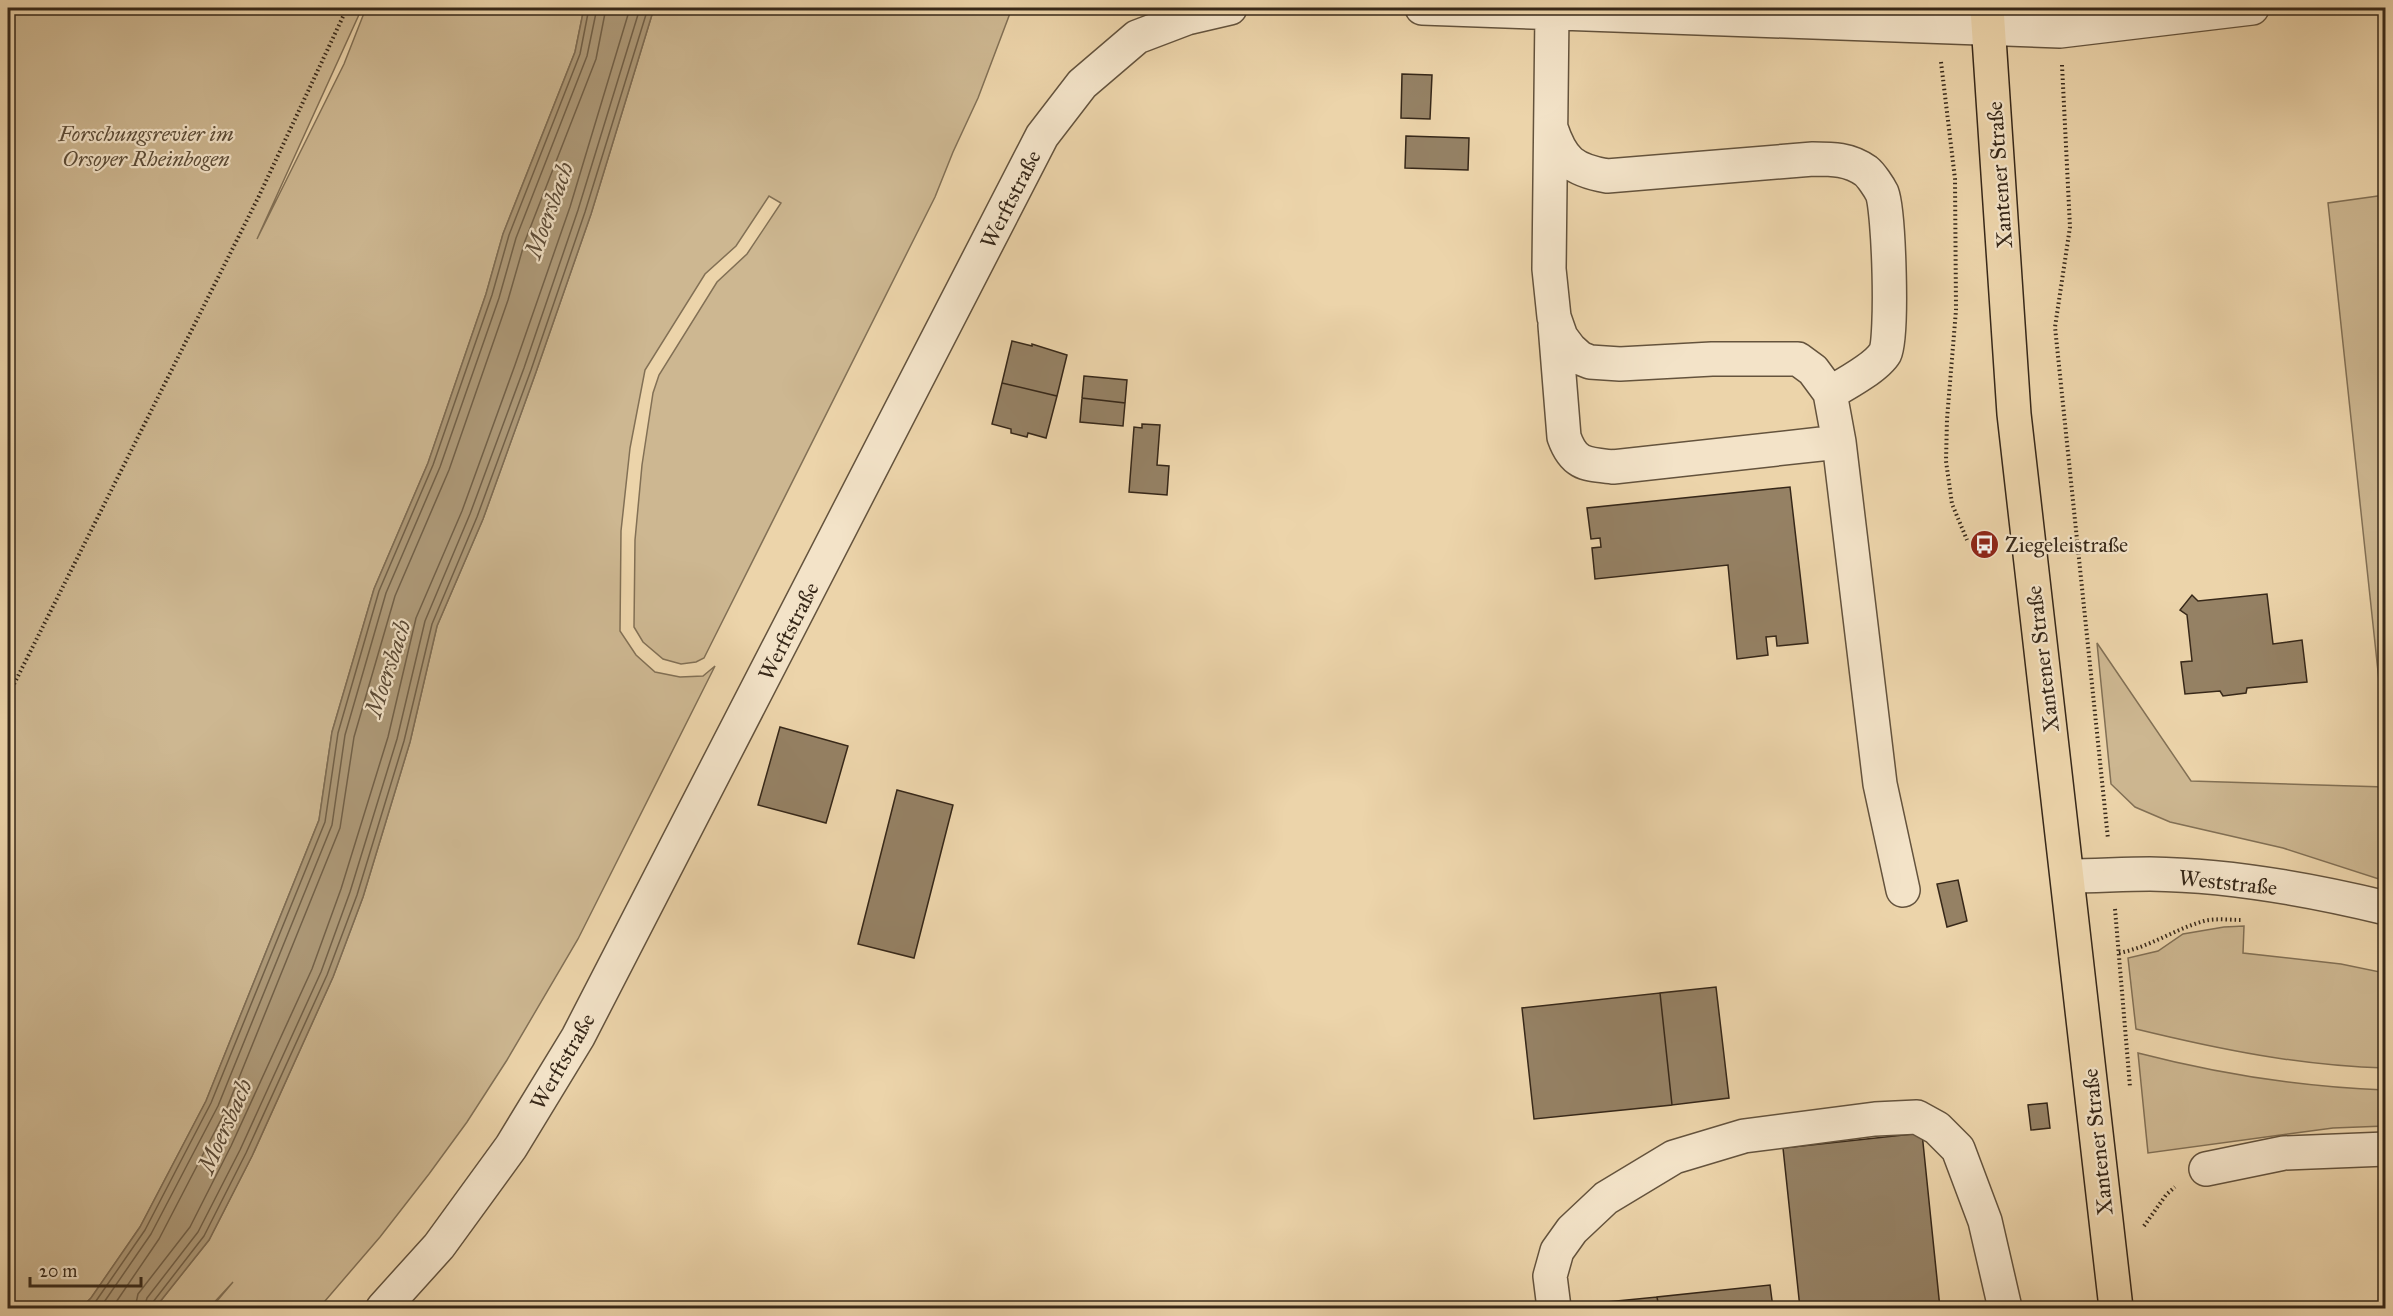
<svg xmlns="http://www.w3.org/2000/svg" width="2393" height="1316" font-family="'IM FELL Great Primer',serif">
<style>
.green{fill:#cdb791;stroke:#827055;stroke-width:1.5}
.water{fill:#ae9a79;stroke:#7e6c53;stroke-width:1.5}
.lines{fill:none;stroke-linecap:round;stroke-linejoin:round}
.shore{stroke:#726149;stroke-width:1.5}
.building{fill:#958164;stroke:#372819;stroke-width:1.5}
.minor-casing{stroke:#64533d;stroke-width:36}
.major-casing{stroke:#372819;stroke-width:36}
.path{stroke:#372819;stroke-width:4;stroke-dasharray:1.5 3;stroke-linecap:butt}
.minor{stroke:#f3e3c8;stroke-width:33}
.major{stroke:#ecd4aa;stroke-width:33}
.labels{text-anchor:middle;stroke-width:4.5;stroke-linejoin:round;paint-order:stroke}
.park-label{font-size:22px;font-style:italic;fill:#5c4c37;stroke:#f3e3c8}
.street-label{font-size:22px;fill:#372819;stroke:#f3e3c8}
.poi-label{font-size:22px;fill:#372819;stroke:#f3e3c8;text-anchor:start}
.water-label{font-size:24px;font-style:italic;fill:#5b4a36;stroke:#f3e3c8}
</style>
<rect width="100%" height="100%" fill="#ecd4aa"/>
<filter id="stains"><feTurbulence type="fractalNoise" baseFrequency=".00333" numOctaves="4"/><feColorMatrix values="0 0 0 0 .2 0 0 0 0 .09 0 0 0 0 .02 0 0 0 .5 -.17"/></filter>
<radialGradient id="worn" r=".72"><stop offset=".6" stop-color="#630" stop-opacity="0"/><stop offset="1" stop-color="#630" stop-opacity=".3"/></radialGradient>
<path class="green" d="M8,8h354l-105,231 87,-175 22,-56h218l-9,44 -72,182 -17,60 -58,169 -54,126 -42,143 -13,88 -113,281 -66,126 -49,71 -10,10h-73z
M654,8h358l-34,90 -25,54 -18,45 -227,453 -4,8 -8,4 -15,2 -18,-5 -20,-17 -9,-15 1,-87 7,-75 11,-72 6,-18 58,-93 30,-28 34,-51 -12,-7 -33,50 -31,28 -60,96 -15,78 -9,83 -1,100 16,24 19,17 25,5 23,-1 12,-10 -137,273 -71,121 -40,62 -38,52 -49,63 -61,71h-108l22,-26 -24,26h-54l54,-68 43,-84 81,-179 30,-80 47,-155 27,-116 46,-107 53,-147 55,-158z
M2385,195h1l-1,542 -57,-534z
M2097,643l94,138 194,6v94l-102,-33 -113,-26 -35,-15 -24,-23z
M2244,926l-1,27 98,11 44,9v95c-84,-2 -167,-19 -249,-39l-8,-71 30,-7 25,-17 41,-7z
M2138,1053c81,21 164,34 247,37v36l-52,2 -185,25z"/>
<path class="water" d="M584,8h70l-63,206 -55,158 -53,147 -46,107 -27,116 -47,155 -30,80 -81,179 -43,84 -54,68h-74l10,-10 49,-71 66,-126 113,-281 13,-88 42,-143 54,-126 58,-169 17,-60 72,-182z"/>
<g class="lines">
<path class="shore" d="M89,1308l7,-7 49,-71 66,-127 114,-281 13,-89 41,-142 54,-126 59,-170 17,-60 71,-181 9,-46
M100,1308l51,-74 67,-128 114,-281 13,-90 41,-142 54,-126 59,-169 17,-60 71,-182 10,-48
M112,1308l47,-69 67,-129 114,-282 14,-91 41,-141 54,-126 59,-170 17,-59 71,-182 10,-51
M135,1308l3,-14 52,-67 41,-81 81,-177 29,-80 47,-152 28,-119 46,-107 53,-146 55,-158 60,-199
M144,1308l3,-10 51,-66 42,-82 81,-178 29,-80 47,-153 28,-118 45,-107 54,-146 54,-158 62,-202
M151,1308l2,-6 51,-66 42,-83 81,-178 30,-80 47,-154 28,-117 45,-107 54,-147 54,-158 63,-204"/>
</g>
<path class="building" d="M1402,74l30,1 -2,44 -29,-1z
M1406,136l63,2 -1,32 -63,-2z
M1012,341l20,5v-2l35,11 -10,41 -55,-13z
M1084,376l43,4 -2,23 -43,-5z
M1002,383l55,13 -11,42 -18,-5 -1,4 -16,-4v-4l-19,-5z
M1082,398l43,5 -2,23 -43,-4z
M1142,424l18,1 -3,40 12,1 -2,29 -38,-3 5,-65 8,1z
M1790,487l18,156 -31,3 -1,-10 -10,1 2,18 -31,4 -9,-94 -133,14 -3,-31 9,-1 -1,-9 -9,1 -4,-31z
M2267,594l6,50 29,-4 5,42 -60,6 -1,5 -23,3 -3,-5 -35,3 -4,-32 11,-1 -5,-46 -7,-5 12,-15 6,6z
M780,727l68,19 -22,77 -68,-18z
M897,790l56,15 -39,153 -56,-14z
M1958,880l9,41 -20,6 -10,-43z
M1716,987l13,111 -57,7 -12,-112z
M1660,993l12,112 -138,14 -12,-111z
M2047,1103l3,25 -19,2 -3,-25z
M1922,1133l18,175h-140l-17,-160z
M1770,1285l3,23h-114l-2,-11z
M1657,1297l2,11h-73v-4z"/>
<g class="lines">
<defs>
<path id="minor" d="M1422,8l638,23 192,-23
M1552,12l-3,257 5,48 7,20 9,12 10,9 10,4 30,2 92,-5h86l15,11 17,23 9,49 41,342 23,106
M1551,128c11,33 22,42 56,48l206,-17c20,0 36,0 53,12 5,4 13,16 16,22 7,18 11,144 3,160 -8,14 -41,32 -55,40
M1555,325l9,112c10,28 22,27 49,30l226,-25
M2068,876c27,0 55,-2 82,-2 76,1 162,16 236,34
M2206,1169l78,-16 102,-4
M383,1308l56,-62 72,-99 67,-110 464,-901 40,-52 55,-47 50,-19 43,-10
M1554,1308l-4,-32 7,-25 15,-21 34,-32 68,-41 70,-21 131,-17 42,-2 20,11 21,21 27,72 20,87"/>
<path id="major" d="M1987,8l27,406 102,894"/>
</defs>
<use href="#minor" class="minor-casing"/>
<use href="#major" class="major-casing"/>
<path class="path" d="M1941,62l14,117 1,131 -9,109 -1,42 6,43 15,36
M2062,65l8,162 -15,100 53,512
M8,696l251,-500 88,-188
M2115,909l15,178
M2119,953c31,-6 56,-24 85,-32 12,-3 26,-1 38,-1
M2144,1226l22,-31 9,-8"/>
<use href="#minor" class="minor"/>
<use href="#major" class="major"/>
</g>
<defs>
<symbol id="bus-disc" viewBox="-11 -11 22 22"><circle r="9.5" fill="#8f2418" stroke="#f3e3c8"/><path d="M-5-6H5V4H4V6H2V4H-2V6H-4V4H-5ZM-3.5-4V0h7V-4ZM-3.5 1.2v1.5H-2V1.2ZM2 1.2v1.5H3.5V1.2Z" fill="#fff"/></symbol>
</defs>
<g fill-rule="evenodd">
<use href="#bus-disc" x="1968" y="528" width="33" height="33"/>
</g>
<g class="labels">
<g class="park-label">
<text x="146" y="141">Forschungsrevier im<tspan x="146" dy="25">Orsoyer Rheinbogen</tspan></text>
</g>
<g class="street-label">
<text transform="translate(1999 175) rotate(-94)" y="8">Xantener Straße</text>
<text transform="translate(1010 199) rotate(-63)" y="8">Werftstraße</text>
<text transform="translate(788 631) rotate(-63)" y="8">Werftstraße</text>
<text transform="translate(2042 659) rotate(-97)" y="8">Xantener Straße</text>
<text transform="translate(2228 882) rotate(6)" y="8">Weststraße</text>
<text transform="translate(562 1061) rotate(-60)" y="8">Werftstraße</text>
<text transform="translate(2097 1142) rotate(-96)" y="8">Xantener Straße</text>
</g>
<g class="poi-label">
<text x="2005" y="552">Ziegeleistraße</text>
</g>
<g class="water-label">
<text transform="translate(549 210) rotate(-70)" y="8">Moersbach</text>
<text transform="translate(388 668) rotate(-72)" y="8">Moersbach</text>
<text transform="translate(225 1126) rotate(-66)" y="8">Moersbach</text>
</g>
</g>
<rect width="2393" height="1316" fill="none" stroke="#ecd4aa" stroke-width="30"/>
<rect x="9" y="9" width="2375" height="1298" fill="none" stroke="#372819" stroke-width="3"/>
<rect x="15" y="15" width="2363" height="1286" fill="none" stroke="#372819" stroke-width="1.5"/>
<path d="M30 1277v9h111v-9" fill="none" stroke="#372819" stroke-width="3"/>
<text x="39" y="1277" font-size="18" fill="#372819" stroke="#f3e3c8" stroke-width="4.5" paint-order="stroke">20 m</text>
<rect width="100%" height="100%" filter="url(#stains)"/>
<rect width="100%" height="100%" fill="url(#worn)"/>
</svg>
